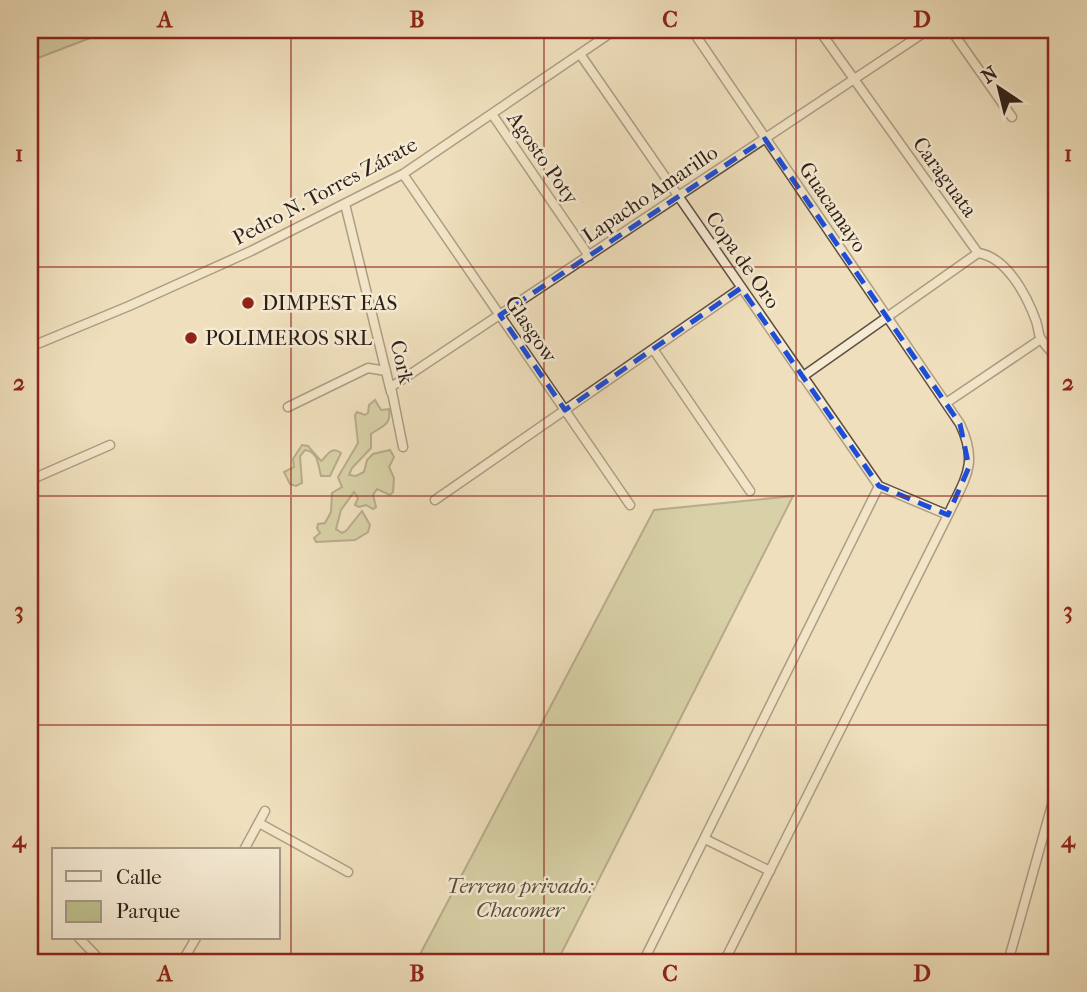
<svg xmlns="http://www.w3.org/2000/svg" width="1087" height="992" font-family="'IM FELL French Canon',serif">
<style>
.green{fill:#bdc18e;stroke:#757053;stroke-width:2}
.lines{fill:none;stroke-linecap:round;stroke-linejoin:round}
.minor-casing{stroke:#5e4f41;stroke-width:11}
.minor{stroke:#f5ead3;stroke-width:8}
.marked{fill:none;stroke:#1d4ed8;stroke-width:5;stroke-dasharray:14 9;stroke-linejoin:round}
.grid{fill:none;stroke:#8f2418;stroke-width:2;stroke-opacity:0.55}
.poi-dot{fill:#8f2418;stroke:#f5ead3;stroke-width:2.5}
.labels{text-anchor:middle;stroke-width:5;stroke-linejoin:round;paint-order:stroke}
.street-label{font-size:21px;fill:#2d1f18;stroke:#f5ead3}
.poi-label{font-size:21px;fill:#2d1f18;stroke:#f5ead3;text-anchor:start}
.park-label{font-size:21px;font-style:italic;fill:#58503b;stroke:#f5ead3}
.neatline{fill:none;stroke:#8f2418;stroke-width:2.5}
.grid-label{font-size:23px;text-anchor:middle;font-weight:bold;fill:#8f2418}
</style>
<rect width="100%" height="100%" fill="#efdfbc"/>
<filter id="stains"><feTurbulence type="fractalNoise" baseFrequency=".00286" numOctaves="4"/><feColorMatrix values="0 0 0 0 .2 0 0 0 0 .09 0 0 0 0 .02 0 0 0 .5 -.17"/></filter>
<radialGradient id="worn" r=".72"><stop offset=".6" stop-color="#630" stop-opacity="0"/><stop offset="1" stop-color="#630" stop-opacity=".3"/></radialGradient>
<path class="green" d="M30,30h81l-81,31z
M375,400l6,10 8,-1c3,16 -7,17 -18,25v14l-19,20 -3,7 7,1 8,-4 3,-12 6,-6 17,-4 4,7 -5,10 5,11 -1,14 -3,3 -13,-6 -4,6 3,12 -3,2 -7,-4 -7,2 -4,-2 3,-7 -4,-6 -13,18 -5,19 6,4 4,-2 16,-20 8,14 -2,7 -13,8 -39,2 -2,-4 6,-5 -3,-5 1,-4 7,-1 6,-11 1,-19 10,-6 -4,-10 20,-34 -3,-28 2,-3 8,3 3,-2 1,-8z
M302,445l6,1 13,15c6,-4 9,-16 20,-8l-11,23h-9c-3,-10 -2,-24 -16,-26l-5,6 2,27 -6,3 -6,-2 -6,-12 10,-5 -1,-8z
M793,496l-236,466h-141l238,-452z"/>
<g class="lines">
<defs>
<path id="minor" d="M692,30l268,394c19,40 5,54 -12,91l-224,447
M819,30l159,223c29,4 49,43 58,68 2,5 2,11 4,16 4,8 12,15 17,21
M951,30l61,87
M580,54l299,432
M492,114l97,142
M403,174l227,331
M345,204l46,188
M30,347l99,-41 122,-55 152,-77 212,-144
M653,349l97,142
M802,377l176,-124
M946,403l95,-64
M288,407l80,-39 18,3
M403,447l-12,-60 537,-357
M30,480l80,-35
M879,486l69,29
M435,500l306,-212
M259,823l89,49
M705,839l65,32
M244,850l21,-39
M79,938l23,24
M182,962l14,-24
M643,962l236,-476
M1008,962l49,-175"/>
</defs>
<use href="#minor" class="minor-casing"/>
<use href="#minor" class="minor"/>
</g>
<path d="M0 0H1087V992H0ZM765,139l195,285 9,43 -21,48 -69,-29 -138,-198 -176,122 -65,-95z" fill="#efdfbc" fill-opacity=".55" fill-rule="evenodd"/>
<path class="marked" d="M765,139l195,285 9,43 -21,48 -69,-29 -138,-198 -176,122 -65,-95z"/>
<path class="grid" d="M291,30v932M544,30v932M796,30v932M30,267h1027M30,496h1027M30,725h1027"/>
<g class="poi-dot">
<circle cx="248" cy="303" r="7"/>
<circle cx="191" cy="338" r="7"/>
</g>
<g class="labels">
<g class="street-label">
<text transform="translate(543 158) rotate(55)" y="7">Agosto Poty</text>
<text transform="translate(945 177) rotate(54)" y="7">Caraguata</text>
<text transform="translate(325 191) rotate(-28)" y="7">Pedro N. Torres Zárate</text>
<text transform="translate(650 194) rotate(-34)" y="7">Lapacho Amarillo</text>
<text transform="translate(833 207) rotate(56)" y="7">Guacamayo</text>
<text transform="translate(743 260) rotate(55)" y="7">Copa de Oro</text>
<text transform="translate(531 329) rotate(56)" y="7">Glasgow</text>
<text transform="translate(402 362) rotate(77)" y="7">Cork</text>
</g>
<g class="poi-label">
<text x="262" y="310">DIMPEST EAS</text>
<text x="205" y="345">POLIMEROS SRL</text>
</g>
<g class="park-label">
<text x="520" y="893">Terreno privado:<tspan x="520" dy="24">Chacomer</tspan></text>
</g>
</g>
<rect width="1087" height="992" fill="none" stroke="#efdfbc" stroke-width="77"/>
<rect x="52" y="848" width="228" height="91" fill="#f5ead3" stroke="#a59988" stroke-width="2"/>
<rect x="66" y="871" width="35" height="10" fill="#f5ead3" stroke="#a59988" stroke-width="2"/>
<text x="116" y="884" font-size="21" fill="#2d1f18">Calle</text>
<rect x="66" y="901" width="35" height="21" fill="#bdc18e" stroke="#a59988" stroke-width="2"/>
<text x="116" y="918" font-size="21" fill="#2d1f18">Parque</text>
<g transform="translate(999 88) rotate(325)" stroke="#f5ead3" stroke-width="5" paint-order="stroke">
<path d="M0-5L12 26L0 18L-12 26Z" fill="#2d1f18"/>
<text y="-10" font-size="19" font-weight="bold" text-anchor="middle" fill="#2d1f18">N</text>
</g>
<rect x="38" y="38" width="1010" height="916" class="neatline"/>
<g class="grid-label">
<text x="165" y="27">A</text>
<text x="417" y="27">B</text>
<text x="670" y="27">C</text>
<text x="922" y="27">D</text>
<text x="19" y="161">1</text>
<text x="1068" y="161">1</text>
<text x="19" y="390">2</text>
<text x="1068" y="390">2</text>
<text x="19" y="618">3</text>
<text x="1068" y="618">3</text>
<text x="19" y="847">4</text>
<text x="1068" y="847">4</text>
<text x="165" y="981">A</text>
<text x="417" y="981">B</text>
<text x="670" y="981">C</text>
<text x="922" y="981">D</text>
</g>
<rect width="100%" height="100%" filter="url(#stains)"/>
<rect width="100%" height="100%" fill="url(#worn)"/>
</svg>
